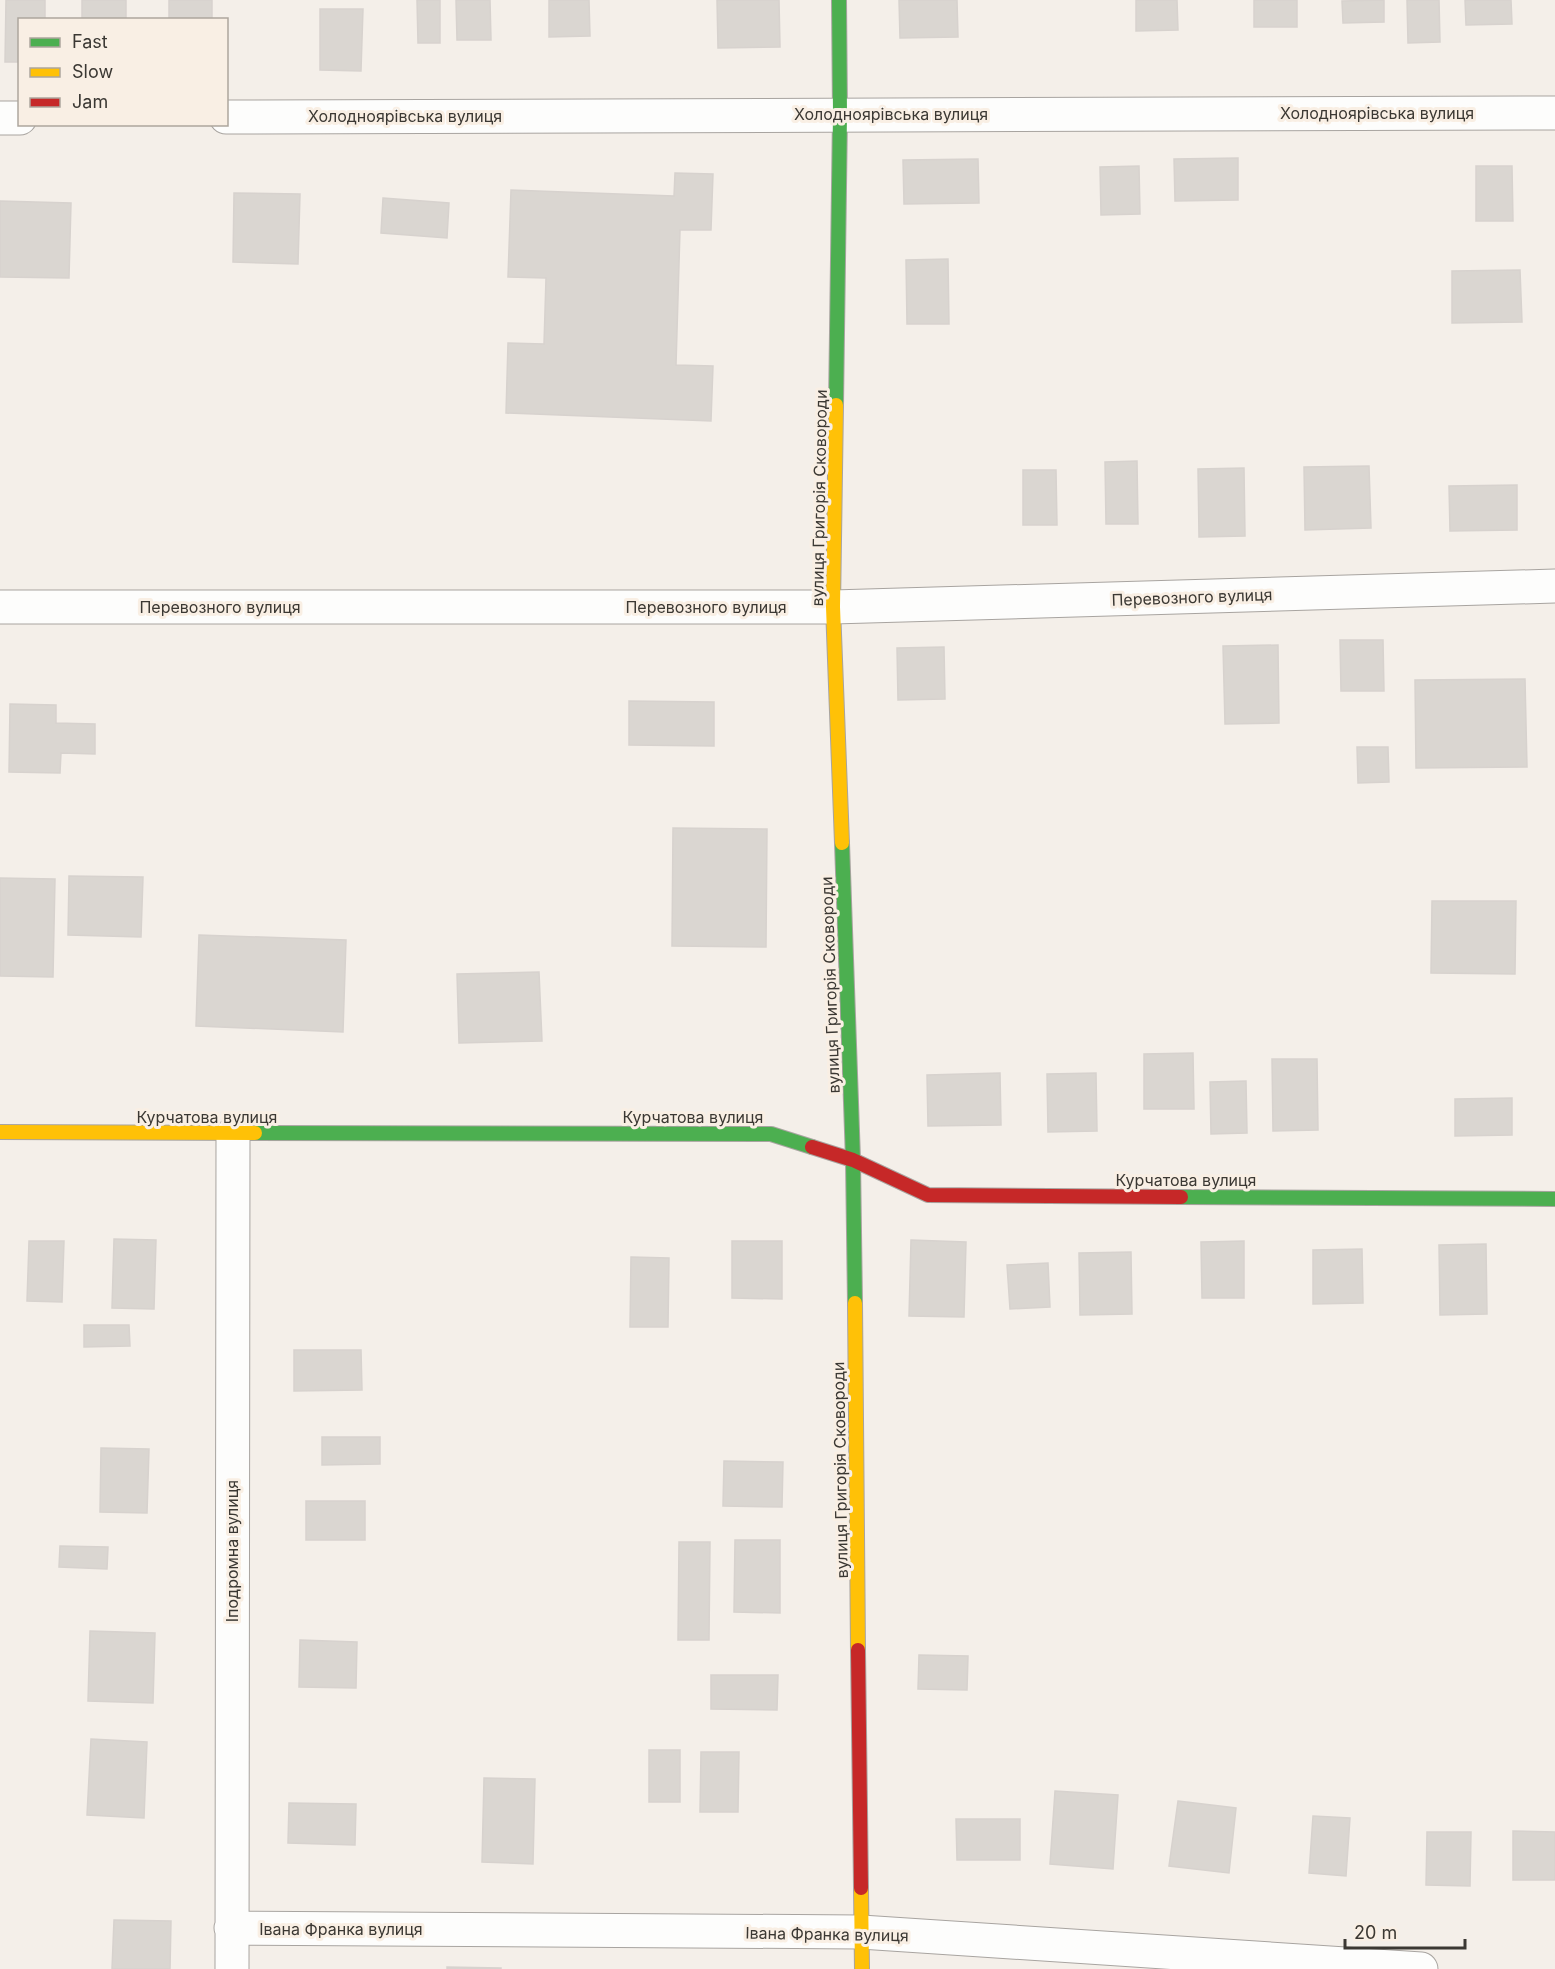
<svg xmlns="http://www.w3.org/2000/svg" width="1555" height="1969" font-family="Inter,sans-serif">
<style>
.building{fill:#dad6d1;stroke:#d7d2ce;stroke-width:1.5}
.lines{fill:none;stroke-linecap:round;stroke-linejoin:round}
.street-casing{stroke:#a8a4a0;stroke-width:35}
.fast-casing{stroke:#a8a4a0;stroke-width:16}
.slow-casing{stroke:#a8a4a0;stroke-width:16}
.jam-casing{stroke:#a8a4a0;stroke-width:16}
.street{stroke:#fdfdfc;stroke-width:33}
.fast{stroke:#4caf50;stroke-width:14}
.slow{stroke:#ffc107;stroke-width:14}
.jam{stroke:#c62828;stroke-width:14}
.labels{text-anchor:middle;stroke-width:6;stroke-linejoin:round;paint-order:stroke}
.street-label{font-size:16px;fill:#3b3833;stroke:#f9efe4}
</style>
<rect width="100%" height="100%" fill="#f4efe9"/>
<path class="building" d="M6,0h39v20h-25v42h-15z
M82,0h44v20h-44z
M169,0h43v20h-43z
M417,0h23v43h-22z
M456,0h34l1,40h-34z
M549,0h40l1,36 -41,1z
M717,0h62l1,47 -62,1z
M899,0h58l1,37 -58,1z
M1136,0h41l1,30 -42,1z
M1254,0h43v27h-43z
M1384,0v22l-41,1 -1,-22z
M1407,0h32l1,42 -32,1z
M1465,0h46l1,24 -46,1z
M320,9h43l-2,62 -41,-1z
M1238,158v42l-63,1 -1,-42z
M978,159l1,44 -75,1 -1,-44z
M1139,166l1,48 -39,1 -1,-48z
M1476,166h36l1,55h-37z
M675,173l38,1 -2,56h-31l-4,135 37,1 -2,55 -205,-8 2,-70 36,1 2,-66 -38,-1 3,-87 163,6z
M234,193l66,1 -2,70 -65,-2z
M383,198l66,5 -2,35 -66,-5z
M0,201l71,2 -2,75 -69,-1z
M948,259l1,65h-42l-1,-64z
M1520,270l2,52 -70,1v-52z
M1137,461l1,63h-32l-1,-62z
M1369,466l2,62 -66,2 -1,-63z
M1244,468l1,68 -46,1 -1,-68z
M1023,470h33l1,55h-34z
M1517,485v45l-67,1 -1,-45z
M1340,640h43l1,51h-43z
M1278,645l1,78 -54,1 -2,-78z
M944,647l1,52 -47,1 -1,-52z
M1525,679l2,88 -111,1 -1,-88z
M629,701l85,1v44l-85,-1z
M10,704l46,1v18l39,1v30l-34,-1 -1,20 -51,-1z
M1357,747h31l1,35 -31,1z
M673,828l94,1 -1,118 -94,-1z
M69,876l74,1 -2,60 -73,-2z
M0,878l55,1 -2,98 -53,-1z
M1432,901h84l-1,73 -84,-1z
M199,935l147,5 -3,92 -147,-6z
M539,972l3,69 -83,2 -2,-69z
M1193,1053l1,56h-50v-55z
M1272,1059h45l1,71 -45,1z
M1000,1073l1,52 -73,1 -1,-51z
M1096,1073l1,58 -49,1 -1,-58z
M1246,1081l1,52 -36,1 -1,-52z
M1512,1098v37l-57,1v-37z
M114,1239l42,1 -2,69 -42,-1z
M911,1240l55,2 -2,75 -55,-1z
M29,1241h35l-2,61 -35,-1z
M732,1241h50v58l-50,-1z
M1244,1241v57h-42l-1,-56z
M1486,1244l1,70 -47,1 -1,-70z
M1362,1249l1,54 -50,1v-54z
M1131,1252l1,62 -52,1 -1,-62z
M631,1257l38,1 -1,69h-38z
M1048,1263l2,44 -40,2 -3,-44z
M84,1325h45l1,21 -46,1z
M294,1350h67l1,40 -68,1z
M322,1437h58v27l-58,1z
M101,1448l48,1 -2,64 -47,-1z
M724,1461l59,1 -1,45 -59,-1z
M306,1501h59v39h-59z
M735,1540h45v73l-46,-1z
M679,1542h31l-1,98h-31z
M60,1546l48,1 -1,22 -48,-2z
M90,1631l65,2 -2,70 -65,-2z
M300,1640l57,2 -1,46 -57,-1z
M919,1655l49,1 -1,34 -49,-1z
M711,1675h67l-1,35 -66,-1z
M91,1739l56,3 -3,76 -57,-3z
M649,1750h31v52h-31z
M701,1752h38l-1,60h-38z
M484,1778l51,1 -2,85 -51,-2z
M1055,1791l63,4 -5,74 -63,-5z
M1178,1801l58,7 -7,65 -60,-7z
M289,1803l67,1 -1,41 -67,-2z
M1313,1816l37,2 -4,58 -37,-3z
M956,1819h64v41h-63z
M1513,1831l42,1v48h-42z
M1427,1832h44l-1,54 -44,-1z
M114,1920l57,1 -1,48h-58z
M447,1967l54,1v1h-54z"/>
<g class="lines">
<defs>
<path id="street" d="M226,117l1329,-4
M0,118h20
M0,607h833l722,-21
M231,1928l630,4 560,37
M232,1969l1,-835"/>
<path id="fast" d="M836,405l4,-291 -1,-114
M842,843l11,317 2,143
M255,1133l516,1 41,13
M1181,1197l374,2"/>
<path id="slow" d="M836,405l-3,202 9,236
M0,1132l255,1
M855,1303l3,347
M861,1888l1,81"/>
<path id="jam" d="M812,1147l41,13 75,35 253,2
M858,1650l3,238"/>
</defs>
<use href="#street" class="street-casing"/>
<use href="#fast" class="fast-casing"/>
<use href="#slow" class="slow-casing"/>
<use href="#jam" class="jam-casing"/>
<use href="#street" class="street"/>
<use href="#fast" class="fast"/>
<use href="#slow" class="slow"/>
<use href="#jam" class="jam"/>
</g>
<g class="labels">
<g class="street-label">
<text x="1377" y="119">Холодноярівська вулиця</text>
<text x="891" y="120">Холодноярівська вулиця</text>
<text x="405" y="122">Холодноярівська вулиця</text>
<text transform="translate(819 498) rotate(-89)" y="6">вулиця Григорія Сковороди</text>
<text transform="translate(1192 597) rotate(-2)" y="6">Перевозного вулиця</text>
<text x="220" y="613">Перевозного вулиця</text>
<text x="706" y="613">Перевозного вулиця</text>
<text transform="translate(830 985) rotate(-92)" y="6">вулиця Григорія Сковороди</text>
<text x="207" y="1123">Курчатова вулиця</text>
<text x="693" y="1123">Курчатова вулиця</text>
<text x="1186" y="1186">Курчатова вулиця</text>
<text transform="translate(840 1470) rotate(-91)" y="6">вулиця Григорія Сковороди</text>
<text transform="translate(232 1551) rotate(-90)" y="6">Іподромна вулиця</text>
<text x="341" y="1935">Івана Франка вулиця</text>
<text transform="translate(827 1934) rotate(1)" y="6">Івана Франка вулиця</text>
</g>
</g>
<rect x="18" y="18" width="210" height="108" fill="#f9efe4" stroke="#ada69d" stroke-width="1.5"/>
<rect x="30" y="38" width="30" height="9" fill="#4caf50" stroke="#ada69d" stroke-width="1.5"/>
<text x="72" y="48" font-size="18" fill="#3b3833">Fast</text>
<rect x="30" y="68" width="30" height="9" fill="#ffc107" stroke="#ada69d" stroke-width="1.5"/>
<text x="72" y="78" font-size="18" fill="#3b3833">Slow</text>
<rect x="30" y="98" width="30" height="9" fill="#c62828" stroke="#ada69d" stroke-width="1.5"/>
<text x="72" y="108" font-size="18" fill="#3b3833">Jam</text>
<path d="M1345 1939v9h120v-9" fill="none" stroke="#3b3833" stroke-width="3"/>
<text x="1354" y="1939" font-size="18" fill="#3b3833" stroke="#f9efe4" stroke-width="4.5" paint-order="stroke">20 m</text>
</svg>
